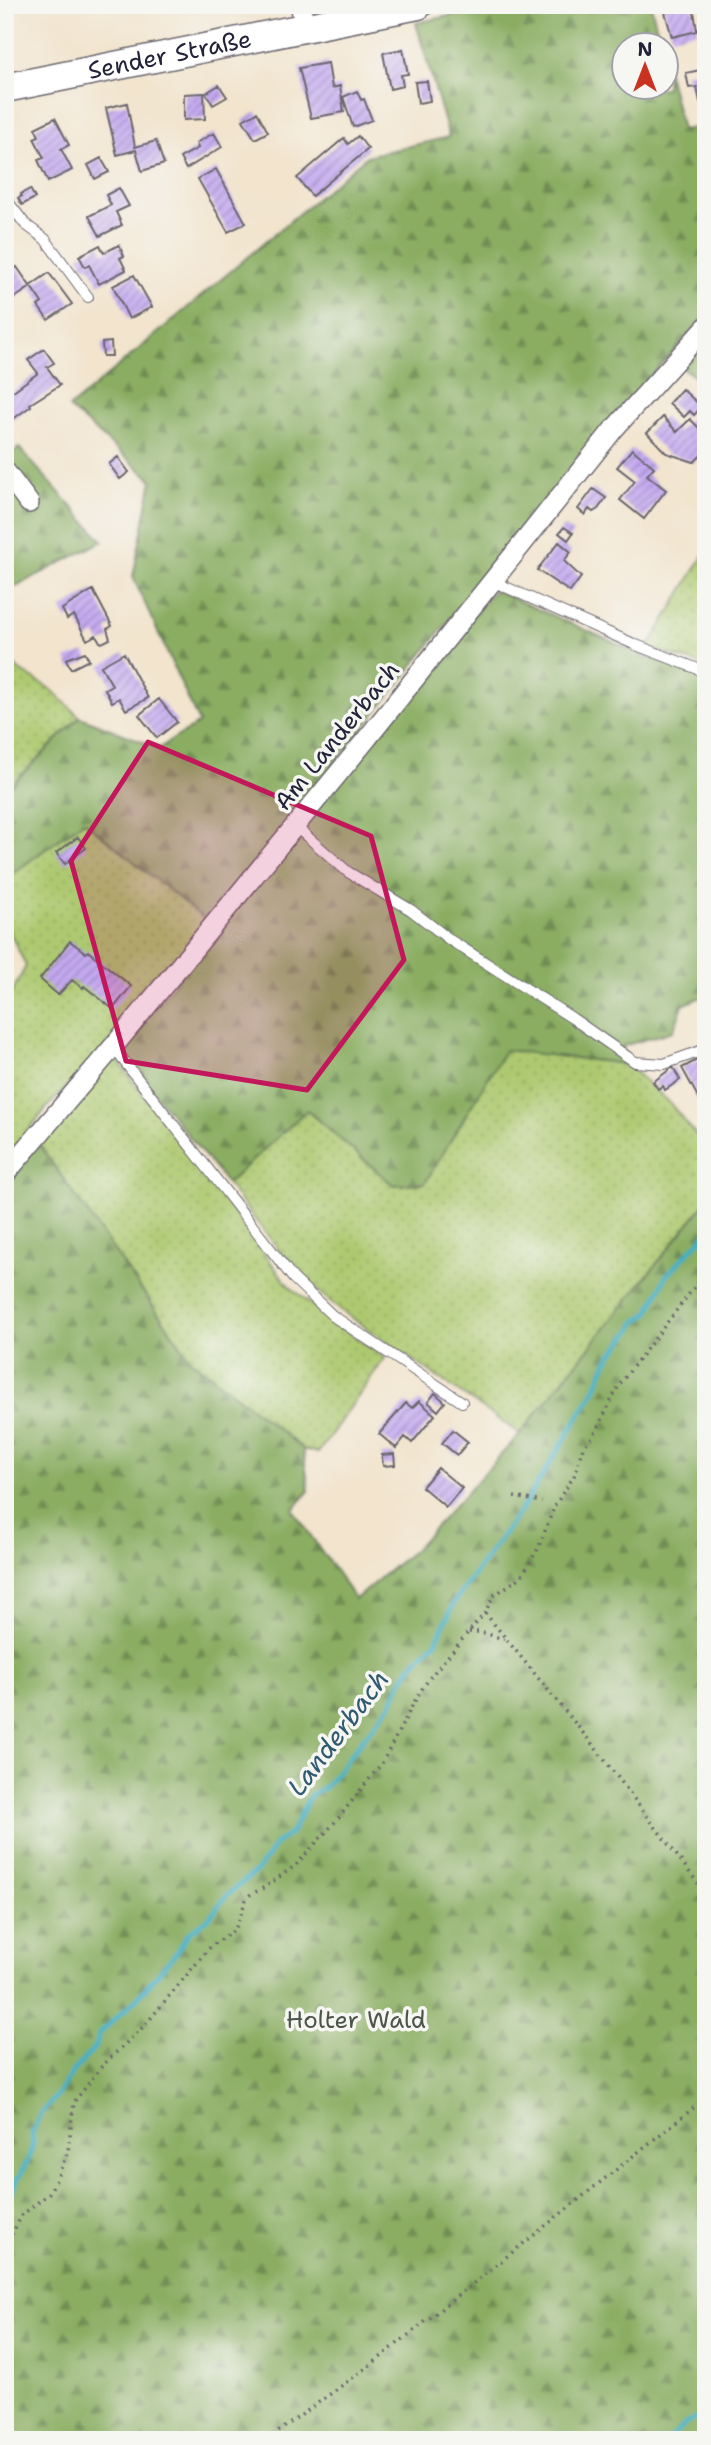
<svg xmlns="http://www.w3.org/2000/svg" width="711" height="2445" font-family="'Shantell Sans',sans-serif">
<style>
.green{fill:url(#green-dots);stroke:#687656;stroke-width:2}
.forest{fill:url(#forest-firs);stroke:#56684e;stroke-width:2}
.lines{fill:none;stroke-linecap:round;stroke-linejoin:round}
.stream{stroke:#44afc3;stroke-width:5}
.building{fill:url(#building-hatch)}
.service-casing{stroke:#6b666e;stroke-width:12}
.minor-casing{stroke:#6b666e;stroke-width:22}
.secondary-casing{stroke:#6b666e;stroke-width:31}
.path{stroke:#6b666e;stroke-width:3.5;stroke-dasharray:2 5;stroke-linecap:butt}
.service{stroke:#fff;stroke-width:10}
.minor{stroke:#fff;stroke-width:19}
.secondary{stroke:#fff;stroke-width:28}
.marked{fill:#c2185b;fill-opacity:0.2;stroke:#c2185b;stroke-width:5;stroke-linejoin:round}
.labels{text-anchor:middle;stroke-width:7;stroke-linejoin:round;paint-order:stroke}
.street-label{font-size:24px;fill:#22223b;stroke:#f6f6f2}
.park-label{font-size:24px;fill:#4c544b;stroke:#f6f6f2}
.water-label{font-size:26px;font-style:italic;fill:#305a71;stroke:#f6f6f2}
</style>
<defs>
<pattern id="green-dots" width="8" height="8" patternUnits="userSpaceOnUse" patternTransform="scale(1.75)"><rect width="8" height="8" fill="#adc970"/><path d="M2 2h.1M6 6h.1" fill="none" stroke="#95ac62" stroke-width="1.8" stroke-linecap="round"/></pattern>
<pattern id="forest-firs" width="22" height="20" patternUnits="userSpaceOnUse" patternTransform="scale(1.75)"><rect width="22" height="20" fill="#8aad62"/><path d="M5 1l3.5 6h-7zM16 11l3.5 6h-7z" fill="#708c52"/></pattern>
<pattern id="building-hatch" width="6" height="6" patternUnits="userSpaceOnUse" patternTransform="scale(1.75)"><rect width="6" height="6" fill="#c4a9f0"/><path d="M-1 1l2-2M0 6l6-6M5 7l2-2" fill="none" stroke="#9f89c4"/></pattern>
</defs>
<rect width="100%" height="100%" fill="#f6f6f2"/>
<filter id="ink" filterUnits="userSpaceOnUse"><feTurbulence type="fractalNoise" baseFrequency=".0143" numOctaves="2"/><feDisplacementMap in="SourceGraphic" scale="14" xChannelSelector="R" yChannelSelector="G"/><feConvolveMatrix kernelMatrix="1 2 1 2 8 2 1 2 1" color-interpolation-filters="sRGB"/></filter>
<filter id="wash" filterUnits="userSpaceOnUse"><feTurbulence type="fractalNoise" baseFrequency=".00686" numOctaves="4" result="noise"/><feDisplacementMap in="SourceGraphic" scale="28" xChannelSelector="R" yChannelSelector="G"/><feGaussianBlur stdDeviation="1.57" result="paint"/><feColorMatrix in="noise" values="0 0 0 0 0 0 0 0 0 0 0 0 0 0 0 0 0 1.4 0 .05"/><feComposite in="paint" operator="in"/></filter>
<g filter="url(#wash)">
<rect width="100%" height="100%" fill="#f2e4cd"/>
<path class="green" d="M706,551v115l-58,-18z
M5,653l13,16 34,21 28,27 -75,74z
M84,821l124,101 -100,122 -59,61 -44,54v-154l21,-39 -21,-44v-43z
M505,1049l121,15 42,37 38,46v55l-186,232 -181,-125 -40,-34 -72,-91 79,-74 87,75 32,-2z
M114,1056l175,230 41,34 55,38 -67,95 -15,-4 -112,-89 -153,-217z"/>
<path class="forest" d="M499,5h152l10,40 -37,1v42h42v-23l16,65 24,-4v191l-100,107 -398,498 -124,-101 -79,58v-88l75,-74 79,31 40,-25 -66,-146 19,-97 -83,-72 298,-252 82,-19 -33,-114z
M706,339v45l-25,-17z
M19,448l84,93 -98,51v-133z
M494,590l142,62 70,27v316l-23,10 -10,26 -50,15 3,18 -121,-14 -80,133 -32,2 -86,-75 -80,74 -107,-134z
M38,1143l153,217 112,89 6,42 -16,19 62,89 60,-50 105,-115 186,-232v1238h-701v-1257z"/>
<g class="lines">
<path class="stream" d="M5,2203l23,-43 5,-16 -1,-11 8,-19 15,-16 17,-25 24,-27 3,-12 37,-35 40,-46 12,-19 20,-15 20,-25 30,-24 18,-27 15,-10 19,-37 15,-9 66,-83 10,-22 12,-18 23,-22 19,-41 70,-97 69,-112 13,-31 23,-29 6,-10 13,-9 17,-37 40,-42
M668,2440l17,-16 21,-11"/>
</g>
<g id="blocks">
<path class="building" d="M663,5h30l4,26 -25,6z
M403,49l5,25 -7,1 2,11 -13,3 -7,-36z
M328,63l4,25 8,-2 4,26 -33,6 -12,-50z
M705,69l1,32 -6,1 -3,-15 -8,1 -3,-15z
M427,81l3,20 -12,2 -3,-21z
M219,85l8,12 -14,8 -7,-12z
M357,91l4,9 3,-1 8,21 -19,7 -10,-30z
M204,93l1,26 -21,1v-26z
M127,103l8,44 21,-6 8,23 -22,7 -6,-21 -19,5 -11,-47z
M257,112l11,20 -13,7 -12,-19z
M55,118l14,27 -8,4 11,21 -24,12 -10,-22 6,-2 -10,-20 5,-2 -4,-8z
M214,133l8,14 -36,22 -6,-11 18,-10 -2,-5z
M358,136l10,13 -56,47 -15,-18 47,-40 4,6z
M101,158l8,14 -14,7 -7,-14z
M216,169l30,54 -18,9 -30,-53z
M119,188l10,18 -13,6 6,13 -22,11 -11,-20 22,-11 -5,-10z
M30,189l5,9 -13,7 -4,-7 4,-2 -1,-2z
M100,245l4,8 15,-8 5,11 -4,2 6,12 -27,14 -10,-19 -4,2 -6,-11z
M17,267l13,19 19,-13 23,31 -24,16 -10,-14 4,-3 -11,-16 -18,12 -8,-11v-13z
M134,275l18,32 -23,12 -16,-33z
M111,342l1,14h-9l-1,-13z
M44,349l10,14 -7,4 13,18 -30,19 1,2 -22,16 -4,-5v-20l33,-24 -10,-13z
M682,389l20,18 -8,8 -4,-4 -6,6 -15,-14z
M663,417l14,15 13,-13 16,16v16l-12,11 -28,-9 -19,-20z
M632,449l22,18 -7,8 19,15 -22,29 -24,-19 15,-19 -18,-14z
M118,457l11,15 -9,7 -11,-15z
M593,489l13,9 -8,11 -5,3 -4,-3 -4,6 -7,-6z
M564,527l9,6 -5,7 -9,-7z
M559,542l12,10 -7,9 17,16 -11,15 -33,-22z
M93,590l19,36 -5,3 3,10 -8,4 -2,-1 -4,-7 -9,5 -13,-25 -7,4 -5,-10z
M85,652l4,8 -18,9 -5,-10z
M124,653l24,45 -22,12 -7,-12 -7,4 -7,-13 7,-4 -11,-19z
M159,699l18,23 -20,16 -18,-23z
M78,837l8,11 -21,16 -9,-11z
M70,941l16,12 2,-2 43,35 -18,23 -29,-23 -1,2 -11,-8 -14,15 -18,-16z
M706,1055v40l-7,4 -17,-31z
M673,1067l7,13 -15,10 -2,-4 -5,3 -5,-7z
M435,1393l10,9 -7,9 -10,-9z
M419,1401l16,14 -23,28 -7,-6 -9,11 -17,-14 27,-31 6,5z
M453,1430l15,12 -11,13 -15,-12z
M394,1454l1,11 -12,1 -1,-11z
M438,1468l24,20 -16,19 -24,-20z"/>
</g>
</g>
<g filter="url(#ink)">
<use href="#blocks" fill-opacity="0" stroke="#6b666e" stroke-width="2"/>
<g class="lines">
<defs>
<path id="service" d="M5,198l20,26 20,15 43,58
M492,581l144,64 70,27
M295,826l53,46 63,38 39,30 122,78 63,44 29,2 42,-15
M113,1047l180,231 40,38 129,86"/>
<path id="minor" d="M300,5l6,23
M5,471l24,32
M5,1174l108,-127 252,-306 248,-311 93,-103"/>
<g id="secondary">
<path id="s1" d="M5,88l413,-83"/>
</g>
</defs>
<use href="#service" class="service-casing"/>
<use href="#minor" class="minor-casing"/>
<use href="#secondary" class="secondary-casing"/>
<path class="path" d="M514,1497l28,5
M485,1613l112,137 109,144
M469,1632h11l24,7
M5,2247l17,-32 27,-22 8,-15 11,-27 6,-49 28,-36 43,-41 66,-79 24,-16 11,-30 4,-5 15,-8 31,-22 40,-44 46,-58 36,-68 13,-19 54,-63 8,-17 28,-19 17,-28 17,-44 19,-29 9,-29 11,-12 25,-50 87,-113
M267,2440l110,-80 329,-262"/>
<use href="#service" class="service"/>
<use href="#minor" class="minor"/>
<use href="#secondary" class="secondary"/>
</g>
</g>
<path class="marked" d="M148,742l223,94 33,124 -97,130 -181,-29 -55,-200z"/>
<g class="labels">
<g class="street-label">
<text dy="8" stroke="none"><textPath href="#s1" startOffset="168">Sender Straße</textPath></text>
<text transform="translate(337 736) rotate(-51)" y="8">Am Landerbach</text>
</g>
<g class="park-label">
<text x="356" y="2028">Holter Wald</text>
</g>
<g class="water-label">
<text transform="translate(338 1733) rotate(-53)" y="9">Landerbach</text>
</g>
</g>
<rect width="711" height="2445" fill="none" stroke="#f6f6f2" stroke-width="28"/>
<g transform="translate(645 66)"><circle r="33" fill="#f6f6f2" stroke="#a1a1a9" stroke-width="2"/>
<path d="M0-5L12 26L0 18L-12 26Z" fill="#c8321e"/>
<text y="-10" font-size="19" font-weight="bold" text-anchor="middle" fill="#22223b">N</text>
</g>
</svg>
